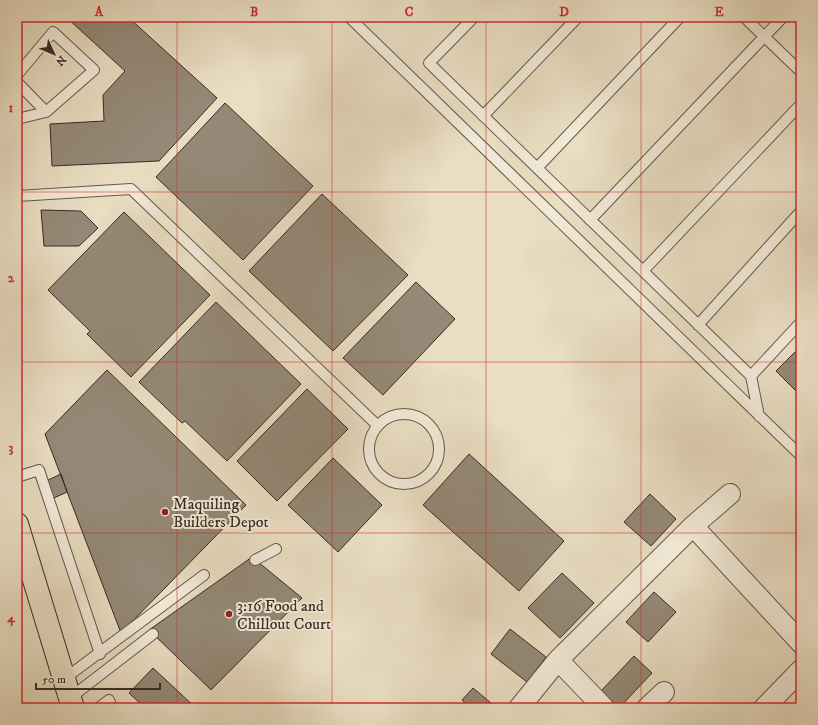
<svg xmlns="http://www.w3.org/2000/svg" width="818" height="725" font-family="'IM FELL DW Pica',serif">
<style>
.building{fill:#948876;stroke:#382b23}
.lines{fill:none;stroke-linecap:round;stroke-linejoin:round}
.service-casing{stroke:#64584b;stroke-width:12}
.minor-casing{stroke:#64584b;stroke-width:22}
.trunk-casing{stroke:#382b23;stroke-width:24}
.service{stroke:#f1e9d7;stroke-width:10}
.minor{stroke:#f1e9d7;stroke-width:20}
.trunk{stroke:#e9ddc2;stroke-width:22}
.grid{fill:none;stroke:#d62828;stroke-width:1;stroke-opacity:0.55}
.poi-dot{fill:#8f2418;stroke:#f1e9d7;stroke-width:1.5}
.labels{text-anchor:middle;stroke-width:4;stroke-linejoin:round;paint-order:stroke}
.poi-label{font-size:16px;fill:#382b23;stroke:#f1e9d7;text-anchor:start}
.neatline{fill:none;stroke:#d62828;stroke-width:1.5}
.grid-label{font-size:13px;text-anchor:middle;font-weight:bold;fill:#d62828}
</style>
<rect width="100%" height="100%" fill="#e9ddc2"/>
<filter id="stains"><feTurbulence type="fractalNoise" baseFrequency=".005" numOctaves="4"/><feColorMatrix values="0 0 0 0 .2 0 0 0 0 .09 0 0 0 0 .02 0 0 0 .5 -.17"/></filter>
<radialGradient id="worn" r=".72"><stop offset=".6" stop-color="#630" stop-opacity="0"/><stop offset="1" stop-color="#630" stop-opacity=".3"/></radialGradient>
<path class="building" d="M66,17h62l89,81 -58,63 -107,5 -2,-42 54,-3 -1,-26 22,-24z
M225,103l88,83 -70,74 -87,-83z
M322,194l86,81 -75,76 -84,-80z
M41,210l40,1 17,17 -19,18h-35z
M124,212l86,83 -79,82 -44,-43 3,-3 -42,-41z
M416,282l39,37 -72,76 -40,-37z
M216,302l85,82 -74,77 -42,-40 -3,2 -43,-41z
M801,346v50l-25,-25z
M107,370l139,135 -125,128 -76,-199z
M307,389l41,40 -71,72 -40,-40z
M469,454l95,87 -45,50 -96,-86z
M333,458l49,47 -44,47 -50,-47z
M61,474l6,18 -13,6 -8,-17z
M650,494l26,25 -25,27 -27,-24z
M252,557l50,41 -91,92 -62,-60z
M562,573l32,30 -34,35 -32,-30z
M654,592l22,20 -28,30 -22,-20z
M510,629l36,28 -19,25 -36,-28z
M634,656l18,17 -33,35 -18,-17z
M153,668l43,40h-51l-16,-15z
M473,688l24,20h-26l-9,-8z"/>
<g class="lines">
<defs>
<path id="service" d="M349,17l452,439
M474,17l-45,46 322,313 50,-54
M744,17l57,55
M17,75l36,-43 41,38 -48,42 -29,7
M17,82l29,30
M483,116l95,-99
M537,168l143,-151
M17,196l114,-7 247,237
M590,220l193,-203
M643,271l158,-167
M698,325l103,-114
M751,376l8,40
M369 449a35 35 0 1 1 70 0a35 35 0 1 1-70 0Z
M17,477l22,-7 61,184
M255,560l21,-11
M64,679l140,-104
M70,698l83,-64
M98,708l11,-8 3,8"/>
<path id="minor" d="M693,526l108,117
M558,660l46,48
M519,708l39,-48 135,-134 37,-32
M647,708l17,-16
M764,708l37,-38"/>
<path id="trunk" d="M17,524l56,184"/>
</defs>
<use href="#service" class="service-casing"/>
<use href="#minor" class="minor-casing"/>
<use href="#trunk" class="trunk-casing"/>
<use href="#service" class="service"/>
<use href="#minor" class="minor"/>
<use href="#trunk" class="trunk"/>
</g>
<path class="grid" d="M177,17v691M332,17v691M486,17v691M641,17v691M17,192h784M17,362h784M17,533h784"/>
<g class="poi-dot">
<circle cx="165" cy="512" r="4"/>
<circle cx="229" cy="614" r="4"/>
</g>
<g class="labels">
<g class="poi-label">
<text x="173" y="509">Maquiling<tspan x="173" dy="18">Builders Depot</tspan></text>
<text x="237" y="611">3:16 Food and<tspan x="237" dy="18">Chillout Court</tspan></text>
</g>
</g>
<rect width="818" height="725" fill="none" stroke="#e9ddc2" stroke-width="44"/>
<g transform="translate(54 54) rotate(134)" stroke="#f1e9d7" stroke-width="3" paint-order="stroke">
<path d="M0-3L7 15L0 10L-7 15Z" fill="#382b23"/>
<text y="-6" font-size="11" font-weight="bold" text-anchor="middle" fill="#382b23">N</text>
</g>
<path d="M36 683v6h124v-6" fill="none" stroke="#382b23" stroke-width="2"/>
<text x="42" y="683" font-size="12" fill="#382b23" stroke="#f1e9d7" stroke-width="3" paint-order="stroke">50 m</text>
<rect x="22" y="22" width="774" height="681" class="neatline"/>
<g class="grid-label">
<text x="99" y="16">A</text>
<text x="254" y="16">B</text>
<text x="409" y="16">C</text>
<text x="564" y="16">D</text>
<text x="719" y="16">E</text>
<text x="11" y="112">1</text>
<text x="11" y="282">2</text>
<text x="11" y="452">3</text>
<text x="11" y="622">4</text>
</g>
<rect width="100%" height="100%" filter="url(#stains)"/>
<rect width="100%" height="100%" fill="url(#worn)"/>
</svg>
